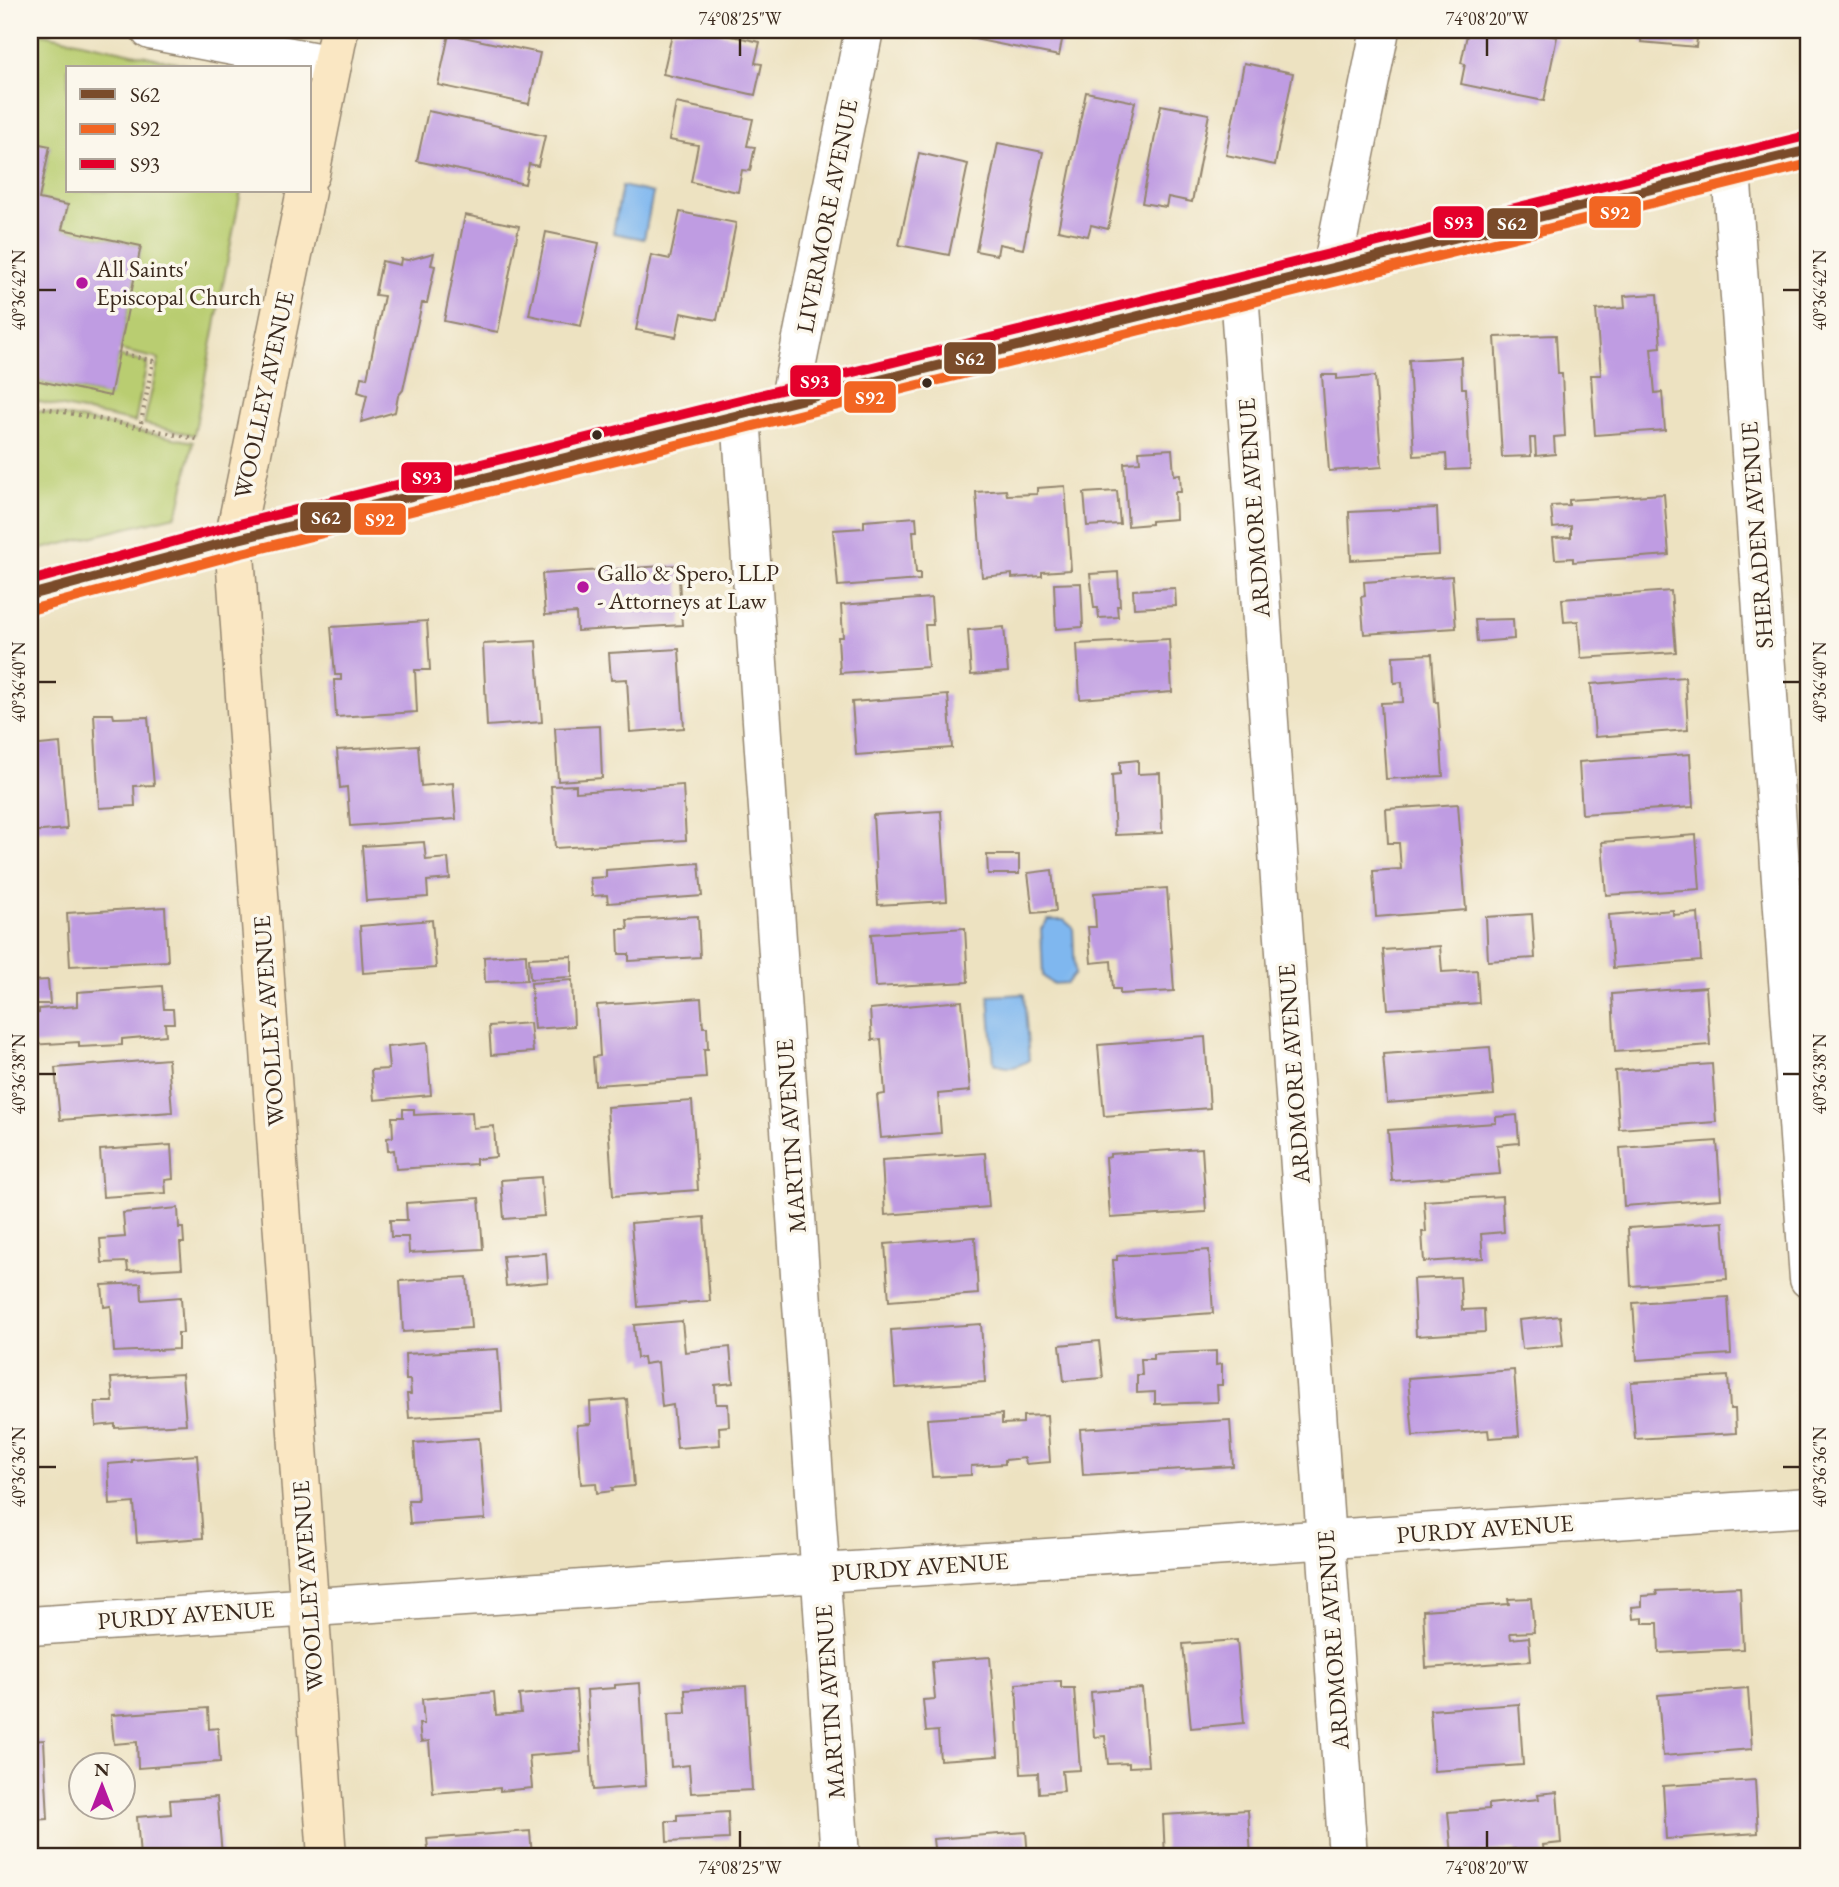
<svg xmlns="http://www.w3.org/2000/svg" width="1839" height="1887" font-family="'EB Garamond',serif">
<style>
.green{fill:#b9cd71;stroke:#7a7c48;stroke-width:2}
.water{fill:#7fb7ef;stroke:#5d7086;stroke-width:2}
.building{fill:#bf9ce2}
.lines{fill:none;stroke-linecap:round;stroke-linejoin:round}
.street-casing{stroke:#948670;stroke-width:41}
.secondary-casing{stroke:#948670;stroke-width:41}
.path{stroke:#948670;stroke-width:4.5;stroke-dasharray:2 5;stroke-linecap:butt}
.street{stroke:#fff;stroke-width:38}
.secondary{stroke:#fae7c3;stroke-width:38}
.bus-1-casing{stroke:#fbf7ec;stroke-width:16}
.bus-2-casing{stroke:#fbf7ec;stroke-width:16}
.bus-3-casing{stroke:#fbf7ec;stroke-width:16}
.bus-1{stroke:#7a4b2a;stroke-width:10}
.bus-2{stroke:#f26522;stroke-width:10}
.bus-3{stroke:#e4002b;stroke-width:10}
.ticks{fill:none;stroke:#3b2a1e;stroke-width:2.5}
.poi-dot{fill:#b5179e;stroke:#fbf7ec;stroke-width:2.5}
.bus-dot{fill:#3b2a1e;stroke:#fbf7ec;stroke-width:2.5}
.labels{text-anchor:middle;stroke-width:7;stroke-linejoin:round;paint-order:stroke}
.street-label{font-size:24px;fill:#3b2a1e;stroke:#fbf7ec}
.poi-label{font-size:24px;fill:#3b2a1e;stroke:#fbf7ec;text-anchor:start}
.line-badge{stroke:#fbf7ec;stroke-width:2.5}
.badge-label{font-size:19px;text-anchor:middle;font-weight:bold;fill:#fff}
.neatline{fill:none;stroke:#3b2a1e;stroke-width:2.5}
.ticks-label{font-size:18px;text-anchor:middle;fill:#3b2a1e}
</style>
<rect width="100%" height="100%" fill="#fbf7ec"/>
<filter id="ink" filterUnits="userSpaceOnUse"><feTurbulence type="fractalNoise" baseFrequency=".0143" numOctaves="2"/><feDisplacementMap in="SourceGraphic" scale="14" xChannelSelector="R" yChannelSelector="G"/><feConvolveMatrix kernelMatrix="1 2 1 2 8 2 1 2 1" color-interpolation-filters="sRGB"/></filter>
<filter id="wash" filterUnits="userSpaceOnUse"><feTurbulence type="fractalNoise" baseFrequency=".00686" numOctaves="4" result="noise"/><feDisplacementMap in="SourceGraphic" scale="28" xChannelSelector="R" yChannelSelector="G"/><feGaussianBlur stdDeviation="1.57" result="paint"/><feColorMatrix in="noise" values="0 0 0 0 0 0 0 0 0 0 0 0 0 0 0 0 0 1.4 0 .05"/><feComposite in="paint" operator="in"/></filter>
<g filter="url(#wash)">
<rect width="100%" height="100%" fill="#ede2c1"/>
<path class="green" d="M30,31l172,37h-134v123h173l-47,244 -50,-11 15,-65 -40,-9 22,-104 -79,-17 6,-24 -29,-6 11,-53 -20,-4z
M118,356l29,7 -12,59 -105,-22v-21l79,17z
M30,409l163,33 -13,63 -5,11 -145,36z"/>
<path class="water" d="M622,186l31,7 -9,46 -31,-6z
M1048,920h16l9,8 2,46 -8,9 -15,1 -9,-8 -2,-47z
M1024,994l5,66c-13,8 -21,10 -35,3l-5,-67z"/>
<g id="blocks">
<path class="building" d="M673,30h31l56,12 -5,21 7,1 -7,31 -92,-21z
M965,30h99l-5,26 -95,-19z
M1468,30h55l34,7 -13,64 -83,-17 4,-20 -4,-1z
M1642,30h56l-2,17 -55,-5z
M1746,30h29l-1,8 -28,-3z
M449,34l91,19 -11,51 -91,-19z
M1244,63l49,10 -18,92 -49,-10z
M1086,92l49,10 -27,127 -17,-4 -3,11 -30,-6z
M676,103l77,16 -6,27 8,1 -5,24 -8,-1 -4,22 -47,-10 7,-37 -29,-5z
M1161,105l48,9 -17,88 -24,-5 -2,10 -24,-4z
M428,111l117,25 -7,30 -9,-2 -4,20 -108,-23z
M30,142l20,4 -11,53 29,6 -6,24 79,17 -31,150 -80,-17 10,-56 -10,-3z
M998,143l45,9 -20,97 -24,-5 -2,11 -21,-4z
M919,153l49,11 -19,91 -50,-10z
M680,212l56,11 -19,97 -36,-7 -5,24 -40,-7 15,-75 19,4z
M465,215l54,11 -21,106 -54,-11z
M546,232l53,11 -18,83 -52,-11z
M434,253l-3,12 4,1 -8,37h-5l-19,87 -5,6 -3,16 -34,10 6,-27 -9,-3 3,-15 6,1 17,-82 -9,-1 7,-34 18,4 1,-6 7,1z
M1802,279h7v68h-2z
M1657,294l4,53 -10,1 4,45 7,-1 3,38 -70,5 -4,-60h10l-5,-65 29,-2 -1,-12z
M1556,335l2,39h4l3,62 -11,1 1,17 -19,2 -1,-18h-5l1,18 -29,1 -7,-120z
M1461,357l1,31h4l4,81 -23,1 -1,-16 -32,2 -5,-96z
M1322,375h15v4l38,-3 7,91 -53,4z
M1172,449l2,26 6,-1 1,18h-6l1,27 -25,2v3l-23,2 -4,-63 16,-1 -1,-11z
M1065,486l6,84 -29,2v4l-30,2v-4l-30,3 -6,-85 30,-2 1,5 30,-1v-6z
M1117,491l3,33 -33,2 -3,-33z
M1664,494l5,61 -96,7v-4l-18,1 -2,-21 18,-1v-11l-18,2 -2,-22 18,-1v-5z
M1437,508l2,47 -88,5 -2,-48z
M916,517l1,14h-4l3,42h4v7l-82,6 -5,-56 31,-2v-7z
M678,565l4,60 -105,6 -1,-18 -31,2 -3,-41z
M1118,572l2,34h-3l1,11 -19,1 -1,-10h-4l-4,-34z
M1452,576l4,52 -92,6 -3,-37 4,-1 -1,-14z
M1081,583l2,44 -27,2 -2,-45z
M1175,588l1,18 -42,2 -1,-18z
M1671,591l5,61 -95,6 -3,-37 -14,1 -2,-23z
M931,598l2,27h-8l3,42 -88,6 -2,-36h5l-2,-32z
M1513,619l1,20 -37,3 -2,-22z
M427,621l3,49h-15l2,42 -81,5 -2,-37h7v-5h-6l-4,-48z
M1004,627l4,45 -37,3 -3,-45z
M1169,639l3,53 -92,7 -3,-55z
M536,641l6,81 -55,4 -4,-82z
M679,649l5,79 -54,4 -3,-53 -16,1 -2,-27z
M1432,654l3,48h3l5,74 -57,3 -5,-76 22,-1 -1,-20 -8,1 -1,-27z
M1685,677l3,53 -93,7 -4,-53z
M948,695l4,53 -96,7 -4,-53z
M94,714h19l1,4 34,-1 6,68 -20,1 1,20 -36,2z
M600,726l2,52 -44,3 -3,-53z
M60,743l7,86 -37,3v-86z
M418,745l3,41 32,-3 3,36 -106,7 -3,-39 -7,1 -3,-38z
M1690,754l3,53 -111,7 -3,-52z
M1138,760v14l22,-1 2,60 -47,2 -3,-60 8,-1v-12z
M576,785v7l107,-7 3,55 -131,8 -4,-62z
M1458,804l8,106 -90,7 -3,-46 28,-2 -2,-26h-11l-2,-34z
M941,811l6,90 -69,4 -5,-90z
M1696,835l4,54 -94,6 -4,-53z
M424,842l2,18 22,-2 2,21 -23,2 1,16 -62,4 -4,-55z
M987,855h32v19h-31z
M699,863l3,33 -94,7 -1,-8 -15,1 -2,-18 16,-1v-7z
M1052,870l4,41 -23,2 -5,-40z
M1167,888l7,103 -54,3v-5h-7l-2,-28 -20,2 -3,-36h8l-2,-34z
M165,907l3,54 -98,5 -3,-53z
M1673,910v5l25,-2 3,48 -88,7 -4,-53z
M1532,914l3,44 -47,3 -2,-44z
M698,916l2,41 -71,4v-7h-10l-1,-25h10l-1,-9z
M432,920l4,48 -73,5 -3,-47z
M965,928l3,54 -93,5 -4,-53z
M1440,946l2,26 35,-2 2,33 -91,6 -5,-59z
M526,954l1,26 -42,2 -1,-25z
M572,956v21l-42,2 -1,-21z
M48,980l2,24h-20v-23z
M572,980l2,46 -40,3 -3,-46z
M162,986l2,23h9l1,14h-9l1,12 -44,4v6l-43,2v-5l-49,3v-31l9,-1v-4l38,-3v-14z
M1706,987l4,58 -95,7 -3,-58z
M701,998l2,29h4l1,22h-4l2,29 -111,7 -2,-28 7,-1 -3,-51z
M962,1001l8,90 -32,3 3,39 -60,5 -4,-43 8,-1 -4,-55 -9,1 -2,-31z
M530,1023l3,29 -42,3 -2,-29z
M1205,1037l5,71 -106,8 -6,-71z
M427,1043l4,52 -57,5 -3,-30 18,-1 -2,-22z
M1490,1047l4,48 -107,8 -4,-49z
M168,1059l4,53 -112,8 -5,-52z
M1712,1064l4,58 -97,7 -4,-58z
M692,1101l6,89 -85,6 -6,-89z
M403,1109h11v6l58,-3 1,16 21,-2 2,31 -20,2v5l-80,5 -2,-19 -6,1 -1,-13 6,-1 -1,-20h11z
M1517,1115l2,28 -22,2 3,29 -108,7 -4,-51 108,-7v-6z
M1717,1141l4,58 -97,7 -4,-58z
M171,1145l2,34 -8,1 1,13 -63,4 -3,-47z
M1202,1148l4,64 -96,6 -4,-60 4,-1v-3z
M985,1153l4,54 -104,8 -3,-55z
M541,1177l3,39 -40,3 -3,-39z
M1502,1196l2,36 -23,2 2,24 -59,4 -2,-30h4l-2,-31z
M479,1198l4,51 -74,4 -1,-16h-17l-1,-17h17l-1,-17z
M178,1208l1,20h4l1,15h-4l2,25 -54,3 -1,-9 -25,1 -2,-24 25,-2 -2,-24z
M704,1217l6,84 -72,6 -7,-84z
M1723,1222l4,57 -96,7 -3,-58z
M975,1237l3,57 -89,7 -4,-57z
M1209,1250l4,63 -96,7 -4,-60h4v-4z
M546,1253l2,29 -42,4 -3,-30z
M467,1277l4,51 -68,4 -3,-51z
M1460,1277l2,33 22,-1 1,23 -69,4 -3,-57z
M141,1283l1,17 39,-3 2,36h-5v16l-64,3 -3,-46 -7,1 -2,-22z
M1728,1297l3,57 -94,6 -4,-57z
M1560,1316l3,29 -41,4 -3,-29z
M682,1321l3,31 45,-5 3,36 -18,2 1,19h12l1,22 -10,1 1,18 -43,3 -4,-43 -11,2 -4,-45 -14,2 -1,-7 -6,1 -3,-33z
M981,1324l4,58 -90,6 -4,-58z
M1099,1341l4,37 -39,3 -4,-36z
M498,1349l4,63 -93,6 -2,-24h4l-1,-14h-4l-1,-26z
M1216,1351v14l6,-1v21h-5l1,17 -63,2v-12l-18,1v-18h5l-1,-16h12v-5z
M1514,1370l5,66 -30,2 -1,-8 -75,6 -5,-58z
M182,1374l4,50 -71,4v-4l-19,2 -1,-24h18l-2,-24z
M1728,1376l2,33h5l1,24 -101,6 -4,-57z
M627,1399l7,87 -22,2 1,3 -16,2 -1,-10 -15,1 -4,-59 14,-1 -1,-22z
M1002,1414v10l21,-1v-7l24,-1 3,47 -24,2 -1,-6 -20,2v4l-34,2v9l-39,2 -5,-58z
M1230,1420l3,46 -150,9 -3,-46z
M479,1438l6,81 -75,5 -2,-24h10l-4,-57z
M197,1455l6,83 -66,5 -3,-40 -24,2 -2,-41 24,-2v-2z
M1740,1587l3,62 -84,4 -1,-30h-15v-5l-10,1 -1,-12 10,-1v-10l15,-1 -1,-4z
M1531,1598l3,34 -24,1 1,6 18,-2 2,24 -105,7 -3,-58 86,-6 -1,-5z
M1237,1640l7,83 -53,5 -8,-84z
M990,1657l8,99 -58,4 -2,-29 -12,1 -3,-32 12,-1 -3,-38z
M1061,1681v7h13l6,82 -18,1 2,20 -25,2 -1,-20 -17,1 -5,-90z
M640,1683l6,103 -53,4 -6,-100 28,-2v-3z
M746,1686l6,104 -61,3 -2,-28 -18,2 -3,-53 18,-1 -1,-23z
M1142,1688l6,78 -19,1v-4l-21,1 -3,-28 -11,1 -3,-45z
M1748,1688l4,61 -89,7 -5,-61z
M576,1690l5,62 -52,4 3,32 -32,3v-3l-67,5 -4,-52 -8,1 -2,-18h5l-2,-25 72,-7 2,23 25,-2 -2,-18z
M1519,1704l4,61 -89,6 -4,-61z
M208,1708l1,21 9,-1 2,34 -82,6 -1,-26 -23,2 -3,-29z
M44,1740l4,79 -18,1v-79z
M1755,1780l3,53 -92,6 -3,-53z
M1557,1792l4,51 -18,2 1,10 -28,2 -1,-8 -63,6 -4,-43 41,-3v-5l50,-5 -1,-5z
M217,1797l5,58 -82,2 -3,-40 34,-3 -1,-14z
M1248,1810l3,47h-86l-2,-42z
M728,1812l1,27 -62,3 -1,-21h11v-6z
M530,1831l2,26h-103l-2,-18z
M1026,1832l2,25h-93l-2,-18z
M751,1851l1,6h-63v-2z
M111,1853l1,4h-29v-2z"/>
</g>
</g>
<g filter="url(#ink)">
<use href="#blocks" fill-opacity="0" stroke="#948670" stroke-width="2"/>
<g class="lines">
<defs>
<path id="street" d="M150,30l182,35
M1731,169l78,1110
M1332,268l48,-238
M1239,291l109,1566
M789,403l75,-373
M741,415l99,1442
M30,1626l1779,-119"/>
<path id="secondary" d="M310,174l29,-144
M306,191l-72,349 93,1317
M30,595l204,-55 1575,-390"/>
</defs>
<use href="#street" class="street-casing"/>
<use href="#secondary" class="secondary-casing"/>
<path class="path" d="M124,354l29,7 -13,67
M30,405l167,34"/>
<use href="#street" class="street"/>
<use href="#secondary" class="secondary"/>
<defs>
<path id="bus-1" d="M30,595l204,-55 1575,-390"/>
<path id="bus-2" d="M34,609l204,-55 1571,-390"/>
<path id="bus-3" d="M30,581l201,-55 1575,-390"/>
</defs>
<use href="#bus-1" class="bus-1-casing"/>
<use href="#bus-2" class="bus-2-casing"/>
<use href="#bus-3" class="bus-3-casing"/>
<use href="#bus-1" class="bus-1"/>
<use href="#bus-2" class="bus-2"/>
<use href="#bus-3" class="bus-3"/>
</g>
</g>
<path class="ticks" d="M740,38v18M1487,38v18M38,290h18M1783,290h17M38,682h18M1783,682h17M38,1074h18M1783,1074h17M38,1467h18M1783,1467h17M740,1831v17M1487,1831v17"/>
<g class="poi-dot">
<circle cx="82" cy="283" r="7"/>
<circle cx="583" cy="587" r="7"/>
</g>
<g class="bus-dot">
<circle cx="927" cy="383" r="6"/>
<circle cx="597" cy="435" r="6"/>
</g>
<g class="labels">
<g class="street-label">
<text transform="translate(827 216) rotate(-79)" y="8">LIVERMORE AVENUE</text>
<text transform="translate(264 395) rotate(-78)" y="8">WOOLLEY AVENUE</text>
<text transform="translate(1254 508) rotate(-94)" y="8">ARDMORE AVENUE</text>
<text transform="translate(1757 535) rotate(-94)" y="8">SHERADEN AVENUE</text>
<text transform="translate(269 1021) rotate(-94)" y="8">WOOLLEY AVENUE</text>
<text transform="translate(1294 1074) rotate(-94)" y="8">ARDMORE AVENUE</text>
<text transform="translate(791 1136) rotate(-94)" y="8">MARTIN AVENUE</text>
<text transform="translate(1485 1529) rotate(-4)" y="8">PURDY AVENUE</text>
<text transform="translate(920 1567) rotate(-4)" y="8">PURDY AVENUE</text>
<text transform="translate(308 1586) rotate(-94)" y="8">WOOLLEY AVENUE</text>
<text transform="translate(186 1615) rotate(-4)" y="8">PURDY AVENUE</text>
<text transform="translate(1333 1640) rotate(-94)" y="8">ARDMORE AVENUE</text>
<text transform="translate(830 1702) rotate(-94)" y="8">MARTIN AVENUE</text>
</g>
<g class="poi-label">
<text x="96" y="277">All Saints'<tspan x="96" dy="28">Episcopal Church</tspan></text>
<text x="597" y="581">Gallo &amp; Spero, LLP<tspan x="597" dy="28">- Attorneys at Law</tspan></text>
</g>
</g>
<g class="line-badge">
<rect x="1588" y="195" width="54" height="34" rx="7" fill="#f26522"/>
<rect x="1432" y="205" width="53" height="34" rx="7" fill="#e4002b"/>
<rect x="1486" y="207" width="53" height="33" rx="7" fill="#7a4b2a"/>
<rect x="943" y="341" width="54" height="34" rx="7" fill="#7a4b2a"/>
<rect x="789" y="364" width="53" height="34" rx="7" fill="#e4002b"/>
<rect x="843" y="380" width="54" height="34" rx="7" fill="#f26522"/>
<rect x="400" y="461" width="53" height="33" rx="7" fill="#e4002b"/>
<rect x="299" y="501" width="53" height="33" rx="7" fill="#7a4b2a"/>
<rect x="353" y="502" width="54" height="34" rx="7" fill="#f26522"/>
</g>
<g class="badge-label">
<text x="1615" y="219">S92</text>
<text x="1459" y="229">S93</text>
<text x="1512" y="230">S62</text>
<text x="970" y="365">S62</text>
<text x="815" y="388">S93</text>
<text x="870" y="404">S92</text>
<text x="427" y="484">S93</text>
<text x="326" y="524">S62</text>
<text x="380" y="526">S92</text>
</g>
<rect width="1839" height="1887" fill="none" stroke="#fbf7ec" stroke-width="77"/>
<rect x="66" y="66" width="245" height="126" fill="#fbf7ec" stroke="#aea59a" stroke-width="2"/>
<rect x="80" y="89" width="35" height="10" fill="#7a4b2a" stroke="#aea59a" stroke-width="2"/>
<text x="130" y="102" font-size="21" fill="#3b2a1e">S62</text>
<rect x="80" y="124" width="35" height="10" fill="#f26522" stroke="#aea59a" stroke-width="2"/>
<text x="130" y="136" font-size="21" fill="#3b2a1e">S92</text>
<rect x="80" y="159" width="35" height="10" fill="#e4002b" stroke="#aea59a" stroke-width="2"/>
<text x="130" y="172" font-size="21" fill="#3b2a1e">S93</text>
<g transform="translate(102 1786)"><circle r="33" fill="#fbf7ec" stroke="#aea59a" stroke-width="2"/>
<path d="M0-5L12 26L0 18L-12 26Z" fill="#b5179e"/>
<text y="-10" font-size="19" font-weight="bold" text-anchor="middle" fill="#3b2a1e">N</text>
</g>
<rect x="38" y="38" width="1762" height="1810" class="neatline"/>
<g class="ticks-label">
<text x="740" y="25">74°08'25"W</text>
<text x="1487" y="25">74°08'20"W</text>
<text transform="translate(19 290) rotate(-90)" y="6">40°36'42"N</text>
<text transform="translate(1820 290) rotate(-90)" y="6">40°36'42"N</text>
<text transform="translate(19 682) rotate(-90)" y="6">40°36'40"N</text>
<text transform="translate(1820 682) rotate(-90)" y="6">40°36'40"N</text>
<text transform="translate(19 1074) rotate(-90)" y="6">40°36'38"N</text>
<text transform="translate(1820 1074) rotate(-90)" y="6">40°36'38"N</text>
<text transform="translate(19 1467) rotate(-90)" y="6">40°36'36"N</text>
<text transform="translate(1820 1467) rotate(-90)" y="6">40°36'36"N</text>
<text x="740" y="1874">74°08'25"W</text>
<text x="1487" y="1874">74°08'20"W</text>
</g>
</svg>
